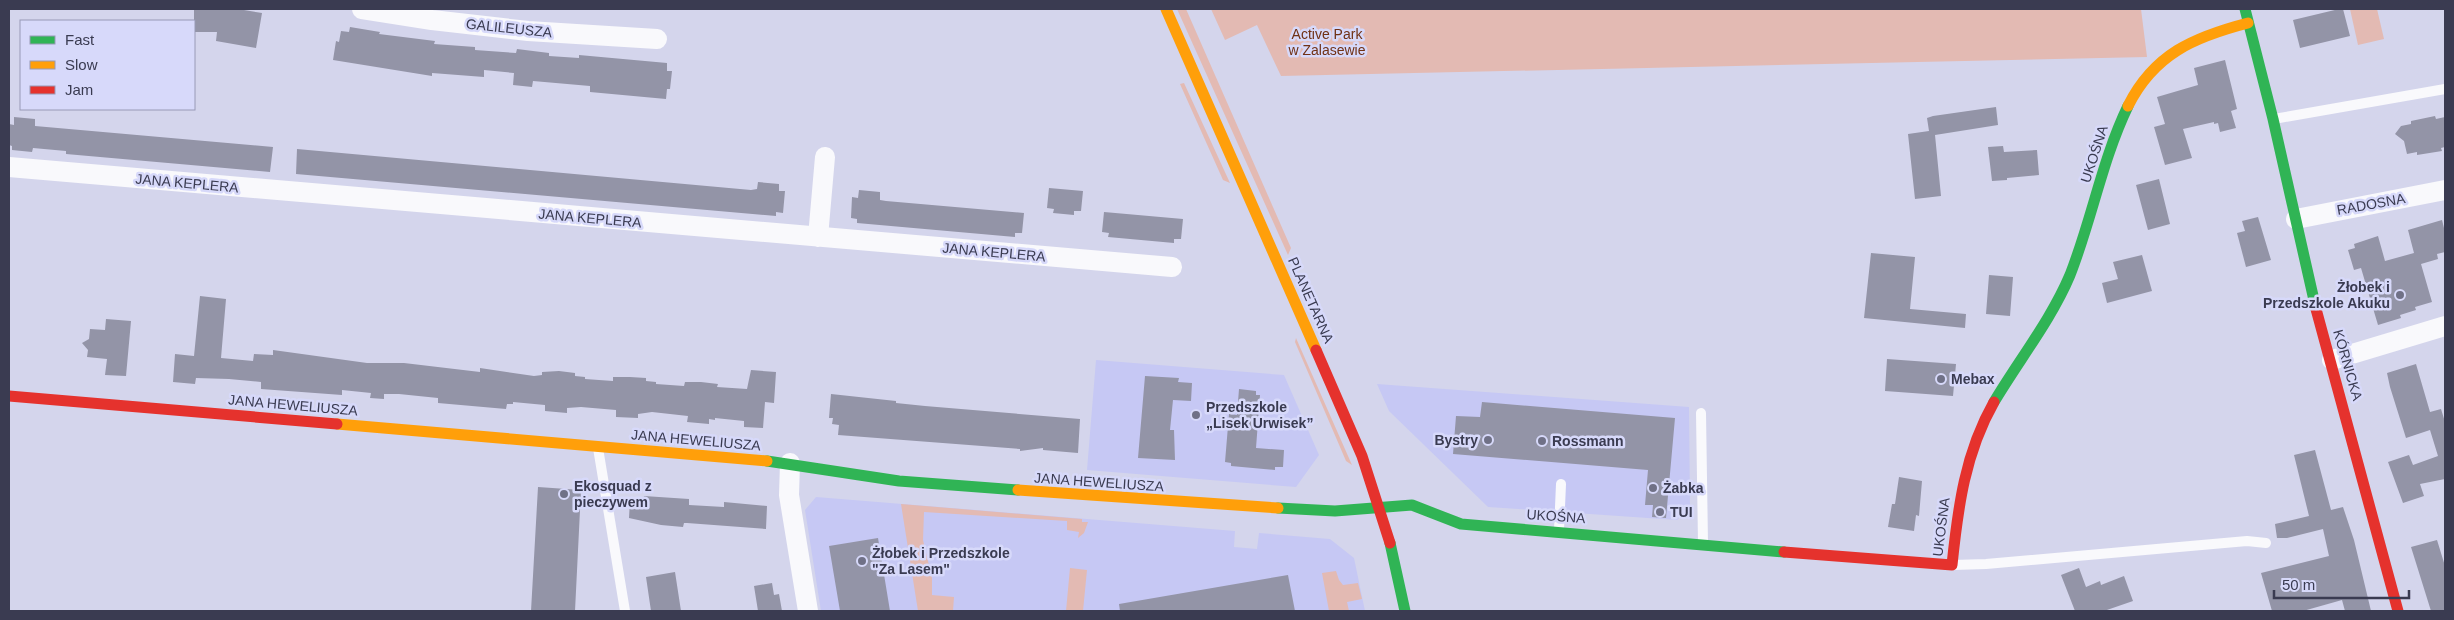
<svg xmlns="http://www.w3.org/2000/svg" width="2454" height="620" font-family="Helvetica,sans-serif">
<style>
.built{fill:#c6c8f4}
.green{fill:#e3bab3}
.building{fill:#9394a7}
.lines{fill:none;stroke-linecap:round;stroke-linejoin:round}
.lane{stroke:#f9f9fc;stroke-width:10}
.street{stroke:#f9f9fc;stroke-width:20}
.fast{stroke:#30b455;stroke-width:11}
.slow{stroke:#ff9f0a;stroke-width:11}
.jam{stroke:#e5322d;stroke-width:11}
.poi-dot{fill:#707187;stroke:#d7d9fa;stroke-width:2}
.labels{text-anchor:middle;stroke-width:5;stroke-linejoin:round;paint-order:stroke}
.street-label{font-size:14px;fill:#3a3b51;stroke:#d7d9fa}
.park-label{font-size:14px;fill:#703115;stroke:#d7d9fa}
.poi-label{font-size:14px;font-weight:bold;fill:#3a3b51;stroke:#d7d9fa;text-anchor:start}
</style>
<rect width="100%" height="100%" fill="#d4d5ec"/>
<path class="built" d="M1096,360l188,15 35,80 -23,32 -209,-17z
M1377,384l312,23 1,101 -13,12 -189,-13 -99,-96z
M816,497l419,34 -1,16 23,2 2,-16 71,6 24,19 11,53h-544l-16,-101z"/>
<path class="green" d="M1177,9h9l105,239 -3,7z
M1211,9h930l6,48 -866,19 -24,-51 -32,15z
M2350,9h27l7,30 -26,6z
M1184,83l46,100 -7,-3 -43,-96z
M1296,338l56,127 -6,-4 -51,-119z
M901,504l181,15v3h6l-4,11 -6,5 1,-6 -12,-2v-9l-143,-9 -1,28 9,38v17l22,2 -1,14h-35z
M1070,568l17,2 -4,41h-17z
M1336,571l3,9 4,5 15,-2 4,16 -15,3 2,9h-20l-7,-38z"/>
<path class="building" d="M194,9h44l24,4 -6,35 -40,-7 1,-9h-23z
M2339,9h4l7,27 -50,12 -7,-28z
M350,27l30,5 -1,2 56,7 -1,3 41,3v3l41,3 1,-4 32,4v3l30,2v-3l88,8v8h5l-2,18h-3l-1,10 -76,-7v-6l-57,-5 -1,6 -19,-2 1,-12 -30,-3v7l-52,-4v3l-99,-16 3,-19 3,1 2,-11 8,1z
M2225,60l12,49 -6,2 5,17 -16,4 -2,-9 -4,1v-2l-31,7 9,29 -27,7 -11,-38 11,-3 -8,-27 41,-12 -4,-17z
M1996,107l2,18 -63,10 6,61 -26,3 -7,-65 21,-3 -2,-13 6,-2z
M2435,116l1,3 9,-2v30l-4,1 1,3 -25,4v-3l-10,2 -3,-13 -9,-7 6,-8 10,-2v-3z
M14,117l21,2v7l238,21 -3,25 -204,-18v-3l-33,-3 -1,4 -20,-2v-4l-3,-1v-21l5,1z
M2003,146l1,6 33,-2 2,25 -32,3v2l-15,1 -4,-34z
M297,149l454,41 6,-1 1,-7 21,2v7h6l-2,22 -7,-1v4l-480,-42z
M2159,179l11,45 -22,6 -12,-45z
M1049,188l34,3 -2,20h-7v4l-21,-2 1,-4 -7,-1z
M859,190l21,2v8l6,1 138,12 -2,20h-7v4l-158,-14v-4l-6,-1 1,-21 6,1z
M1104,212l79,7 -2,20h-7v4l-66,-6 1,-4 -7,-1z
M2258,217l13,43 -25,7 -9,-34 8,-2 -3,-10z
M2442,220l3,12v20l-8,2 1,5 -17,5 11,38 -17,5 1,3 -16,5 1,3 -23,7 -17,-57 -7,2 -6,-20 7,-2 -1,-4 24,-8 7,25 29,-8 -6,-23z
M1871,253l44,4 -5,52 56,5 -1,14 -101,-10z
M2142,255l10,36 -45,12 -5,-20 16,-4 -5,-17z
M1989,275l24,2 -3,39 -24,-2z
M200,296l26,3 -5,59 32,3 1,-7 19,1v-5l94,13h37l76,9v-4l54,8 8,-1v-3l17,-1 16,2v3l10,1v2l28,2v-4h17l16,1v3l10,1v2l28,2 1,-4h16l17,2 -1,3 30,2 4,-19 25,2 -2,31 -9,-1 -2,26 -19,-1v-6l-29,-3v2l-6,-1v5l-22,-2 1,-6 -36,-4 -14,2v4l-22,-1v-7l-35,-3 -14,1v5l-22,-2v-6l-32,-3v2h-6l-1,5 -68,-6v-5l-39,-4h-15v5l-14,-1 1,-5 -29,-3v5l-81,-6v-7l-32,-3 -33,-1 -1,6 -22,-2 2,-28 19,2z
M106,319l25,2 -5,55 -21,-1 2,-16 -20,-2 1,-7 -6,-7 7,-4 1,-10 15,1z
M1887,359l69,5 -3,32 -68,-5z
M2416,364l14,48 11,-3 4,13v57l-25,5 4,12 -21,7 -15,-41 21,-7 4,10 25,-9 -8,-26 -24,8 -16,-51 -3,-14z
M1145,376l34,2 -1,4 14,1 -1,18 -18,-1 -3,30h4l1,30 -37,-2z
M1239,389l17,2v4h4l-4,53 28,2 -1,17h-8v3l-44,-4v-3l-6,-1 4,-48 8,1z
M831,394l65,7v2l29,3 155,13 -2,34 -35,-3v-2l-23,3v-2l-182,-14 1,-10 -7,-1 1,-6h-4z
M1482,402l193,16 -9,100 -14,-1 1,-12h-8l3,-35 -195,-16 3,-38 24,1z
M2315,450l16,60 12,-3 11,33 17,71h-26l-3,-11 -39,11h-31l-11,-38 68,-17 -6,-27 -36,9h-10l-2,-14 34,-8 -15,-61z
M1899,477l23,4 -3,35 -3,-1 -2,16 -26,-4 4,-23h3z
M538,487l43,3 -6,121h-44z
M644,496l45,3v6l35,2v-5l43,4 -1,23 -79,-6h-3l-1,4 -22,-2 -32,-7 1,-18 13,1z
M878,538l12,73h-50l-11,-65z
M2437,540l8,26v45h-14l-20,-64z
M2079,568l7,19 14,-6 1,4 23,-9 9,25 -29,10h-29l-14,-36z
M675,572l6,39h-30l-5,-34z
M1288,575l7,36h-175l-1,-7z
M772,583l2,12 5,-1 3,17h-24l-4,-25z"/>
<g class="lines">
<path class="lane" d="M2274,119l171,-30
M1701,413l2,130
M598,448l27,163
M1559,530l2,-46
M1953,565l33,-1 261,-23 19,2"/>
<path class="street" d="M362,9l70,11 96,11 129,8
M9,167l1163,100
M2296,219l149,-29
M818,237l7,-80
M2332,360l113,-34
M790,463l-1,32 19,116"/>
<path class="fast" d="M2245,9l28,110 43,190
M1994,402c25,-42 57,-82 76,-127 22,-56 32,-115 58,-169
M767,461l132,20 119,9
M1278,508l57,3 77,-6 49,19 323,28
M1390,543l15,68"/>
<path class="slow" d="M1166,9l150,341
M2128,106c26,-52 66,-69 120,-83
M337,424l430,37
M1018,490l260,18"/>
<path class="jam" d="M2316,309l82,302
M1316,350l46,106 28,87
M9,396l328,28
M1784,552l168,13c6,-58 13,-112 42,-163"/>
</g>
<g class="poi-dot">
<circle cx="2400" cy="295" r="5"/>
<circle cx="1941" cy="379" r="5"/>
<circle cx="1196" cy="415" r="5"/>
<circle cx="1488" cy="440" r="5"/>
<circle cx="1542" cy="441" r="5"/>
<circle cx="1653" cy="488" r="5"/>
<circle cx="564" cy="494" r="5"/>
<circle cx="1660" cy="512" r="5"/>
<circle cx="862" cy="561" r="5"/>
</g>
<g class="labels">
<g class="street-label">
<text transform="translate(509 28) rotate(6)" y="5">GALILEUSZA</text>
<text transform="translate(2094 154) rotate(-72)" y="5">UKOŚNA</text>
<text transform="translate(187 183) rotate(5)" y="5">JANA KEPLERA</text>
<text transform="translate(2371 204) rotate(-10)" y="5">RADOSNA</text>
<text transform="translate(590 218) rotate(5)" y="5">JANA KEPLERA</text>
<text transform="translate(994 252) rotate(5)" y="5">JANA KEPLERA</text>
<text transform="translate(1311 300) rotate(66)" y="5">PLANETARNA</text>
<text transform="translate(2348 365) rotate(74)" y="5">KÓRNICKA</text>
<text transform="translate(293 405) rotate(5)" y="5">JANA HEWELIUSZA</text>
<text transform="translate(696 440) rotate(5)" y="5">JANA HEWELIUSZA</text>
<text transform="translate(1099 482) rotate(4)" y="5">JANA HEWELIUSZA</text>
<text transform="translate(1556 516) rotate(4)" y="5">UKOŚNA</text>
<text transform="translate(1941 527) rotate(-83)" y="5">UKOŚNA</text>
</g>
<g class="park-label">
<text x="1327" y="39">Active Park<tspan x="1327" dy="16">w Zalasewie</tspan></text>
</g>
<g class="poi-label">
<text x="2390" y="292" text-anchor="end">Żłobek i<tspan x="2390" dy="16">Przedszkole Akuku</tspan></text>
<text x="1951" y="384">Mebax</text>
<text x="1206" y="412">Przedszkole<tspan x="1206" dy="16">„Lisek Urwisek”</tspan></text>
<text x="1478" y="445" text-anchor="end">Bystry</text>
<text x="1552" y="446">Rossmann</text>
<text x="574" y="491">Ekosquad z<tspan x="574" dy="16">pieczywem</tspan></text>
<text x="1663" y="493">Żabka</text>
<text x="1670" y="517">TUI</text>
<text x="872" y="558">Żłobek i Przedszkole<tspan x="872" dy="16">"Za Lasem"</tspan></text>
</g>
</g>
<rect width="2454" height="620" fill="none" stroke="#3a3b51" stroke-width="20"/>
<rect x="20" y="20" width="175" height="90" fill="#d7d9fa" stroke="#989ab6"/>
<rect x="30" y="36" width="25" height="8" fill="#30b455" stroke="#989ab6"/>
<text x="65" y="45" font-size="15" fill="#3a3b51">Fast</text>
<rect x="30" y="61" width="25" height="8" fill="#ff9f0a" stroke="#989ab6"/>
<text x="65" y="70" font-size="15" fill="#3a3b51">Slow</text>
<rect x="30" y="86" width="25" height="8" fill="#e5322d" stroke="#989ab6"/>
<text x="65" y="95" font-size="15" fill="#3a3b51">Jam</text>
<path d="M2274 590v8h135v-8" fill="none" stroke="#3a3b51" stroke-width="2.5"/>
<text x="2282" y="590" font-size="15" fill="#3a3b51" stroke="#d7d9fa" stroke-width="4" paint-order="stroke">50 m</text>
</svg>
